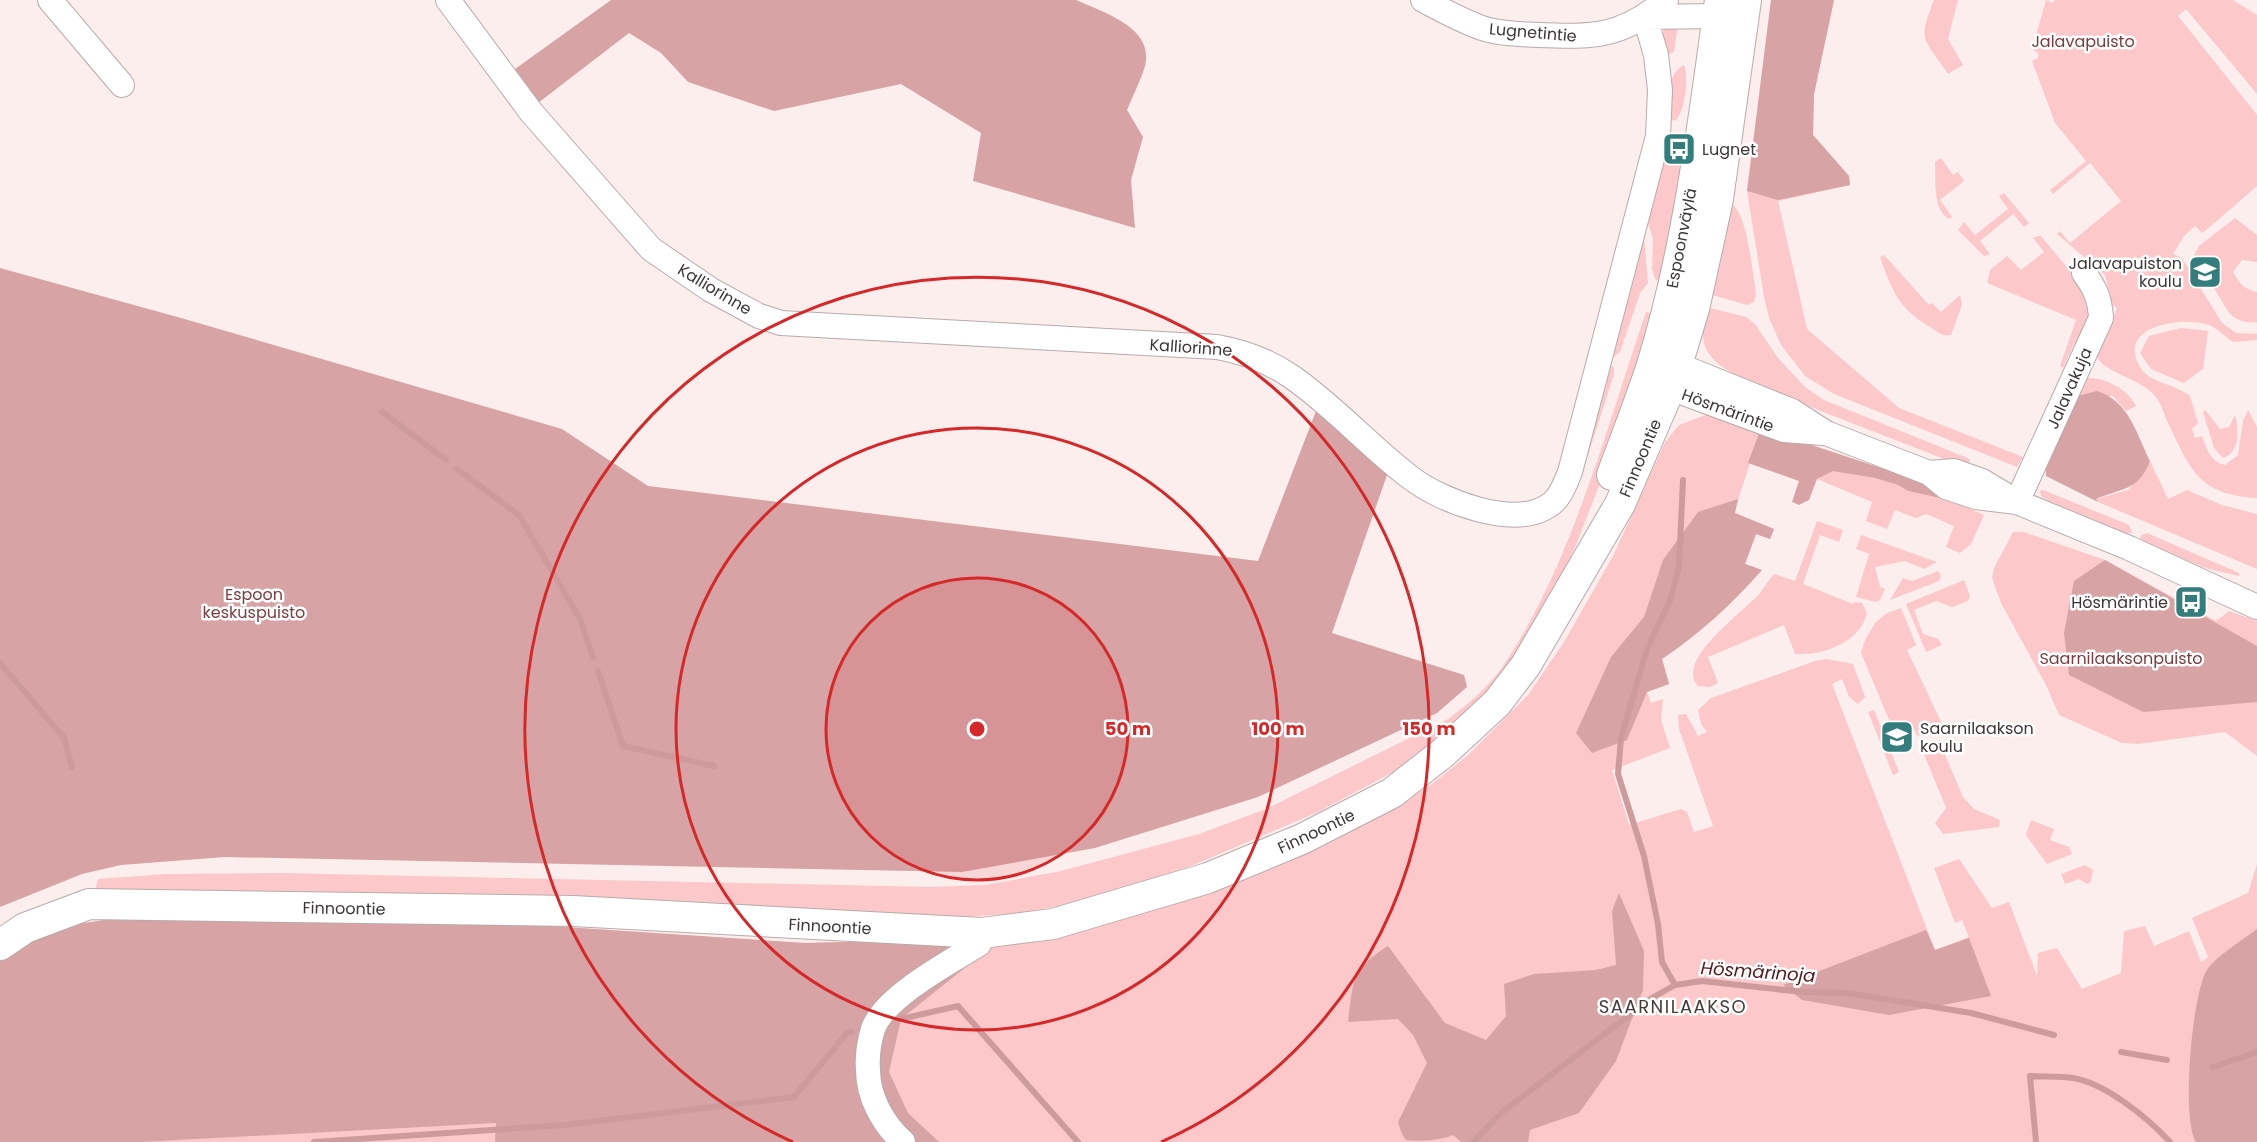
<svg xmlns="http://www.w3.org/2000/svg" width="2257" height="1142" font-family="Poppins,sans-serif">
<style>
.green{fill:#fdc8c9}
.forest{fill:#d7a3a5}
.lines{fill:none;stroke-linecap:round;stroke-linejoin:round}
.stream{stroke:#ce9b9d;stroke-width:6}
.minor-casing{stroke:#b8abab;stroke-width:26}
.major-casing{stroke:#b8abab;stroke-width:32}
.minor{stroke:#fff;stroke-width:24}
.major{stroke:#fff;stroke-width:30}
.ring{fill:none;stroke:#d62828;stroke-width:3}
.labels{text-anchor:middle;stroke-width:5;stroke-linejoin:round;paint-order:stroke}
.street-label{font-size:16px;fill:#3c3636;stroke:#fff}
.park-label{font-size:16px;fill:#7d3b41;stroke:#fff}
.poi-label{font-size:16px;fill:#3c3636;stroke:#fff;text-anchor:start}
.water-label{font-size:18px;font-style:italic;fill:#54161f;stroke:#fff}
.neighbourhood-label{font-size:18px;letter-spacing:1.5px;fill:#463b3b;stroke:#fff}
.centre{fill:#d62828;stroke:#fff;stroke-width:3}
.ring-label{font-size:18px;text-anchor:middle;font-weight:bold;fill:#d62828;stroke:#fff;stroke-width:5;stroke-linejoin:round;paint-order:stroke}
</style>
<rect width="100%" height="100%" fill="#fdeeee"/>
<path class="green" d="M1771,0h63l-20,94 -1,41 36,41 1,9 -72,16 29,128 92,79 124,49 -6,10 -183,-73 -29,-18 -24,-31 -12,-27 -5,-21 -17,-106z
M1934,0h24l-10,39 15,26 -15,9c-24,-36 -31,-32 -14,-74z
M2046,0l7,3 2,-3h178l24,15v79l-71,-85 -8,7 79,99v71l-51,44 -4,3 -7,-7 -11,10 -11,18 9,4 40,65 14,10 21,1v6l-24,2c-8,-5 -18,-16 -27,-18 -29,-8 -93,4 -64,46 10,13 35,15 48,26l8,27 -6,6 3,9 7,-2c5,13 8,26 23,29l13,-10 5,-34 5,-11 9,17v71c-60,-3 -67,-30 -90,-77 -3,-8 -6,-18 -12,-25 -15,-18 -45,-21 -57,-37l-1,-6 20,-45 -5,-3 -7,-30 -48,-41 3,-3 10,12 51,-42 -31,-38 -37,31 -3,-4 36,-29 -31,-38 -23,-62 6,-3v-5l-6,-4z
M1669,25h9l-4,27 -7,3c-4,-12 -9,-22 2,-30z
M1684,65c5,12 1,48 -9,56l-5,-2c0,-18 -5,-45 14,-54z
M1671,141h5l-3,18 8,1v23l-22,98 -4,-2 -3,-10 1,-30 -7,-22 18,-73z
M1941,158l12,17 5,-3 6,9 -24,19 12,17 -2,2c-18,-7 -14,-41 -15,-57z
M2004,193l25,30 -5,4 -11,-13 -33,27 10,13 -6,2 -26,-26 6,-8 11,13 33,-26 -9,-13z
M1731,204c16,6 22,73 25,90l-2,8 -7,3 -38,-11z
M2235,218l22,17v27l-15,-2 -9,12c6,11 12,18 24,20v30c-11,2 -21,-2 -28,-9l-35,-58 5,-9z
M1640,234l4,3 4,46 -8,10 -20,59 -6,5 -3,-1z
M2037,236h4l47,57 2,25 -11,24 -5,2 -11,24 -3,-2 16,-46 -89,-37 3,-13 17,-14 14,14 23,-18 -11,-14z
M1884,255l45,50 3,-2 9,9 19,-17 2,10 -11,30c-8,2 -14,-3 -21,-8 -32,-19 -38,-36 -50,-70z
M1706,307l40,10 9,7 23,34 28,30 18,12 146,59 -3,9 -205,-80c-41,-21 -70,-29 -56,-81z
M1646,312l12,3 -47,140 -37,95 -26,53 -43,70 -48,52 -58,44 -81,43 -122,52 -107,36 -67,13 -85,6 -258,-18 -361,-1 -154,-11 -64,4 -5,-3 3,-11 68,-5 116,-1 649,14 54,-2 76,-14 138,-37 67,-25 182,-90c19,-14 39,-31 53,-50 70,-102 105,-240 145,-357z
M2181,328l27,3 -5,38 -19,14 -33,-14 -11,-16 9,-17z
M1608,363l6,5v6l-33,103z
M2086,378c19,-1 42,11 50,28l-10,5 -13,-15h-36z
M2205,410l15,19 9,-2 6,-12c4,14 5,38 -12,43l-9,-10 -11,-36z
M1711,413l50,15 -27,85 40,16 -4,10 -14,-5 -11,30 17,6c-31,35 -62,64 -100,89l7,25 -22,8 4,11 12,-4 -2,21 9,28 -58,22 17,55 52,-16 6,3 7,20 19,-6 -34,-97 -1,-14 8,-1 12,22 9,-4 -6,-8 -3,-14 13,-12 104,-37 12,-2 26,5 12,33 -7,7 -9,-7 -7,-18 -10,5 103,266 34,-13 -7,-17 -7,3 -21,-55 25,-9 33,49 17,-6 28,74 1,-23 19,-5 25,41 39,-16 3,-42 21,-5 9,20 35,-15 12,31 7,-5 -16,-39 56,-25 9,-29v278h-2257l84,-219 465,3 256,17 197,-5 379,-125 47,-26 40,-32 60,-60 36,-53 49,-86 52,-114 14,-17z
M2150,461l18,38 19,-9 35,15 35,9v55l-159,-67 -2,-3 32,-9z
M1833,470l42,8 23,7 10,6 45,10 31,14 -13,29 -11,9 -14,-6 8,-21 -28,-12 -10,4 -21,-8 -8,19 -21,-8 6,-19 -55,-23z
M2043,490l86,35 3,8h-6l-77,-32 -8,-5 -1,-5z
M1817,521l26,9 -4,12 -19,-7 -17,49 50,20 1,-2 8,1 5,10c-7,30 -45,43 -72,41l-11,-29 -76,32 10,26 -8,4 -12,-1c-24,-26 47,-75 62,-93 5,-6 8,-13 14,-19l21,7z
M2013,532h11l81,28 111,61 13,-10 28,10v135l-32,-24 -86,12 -17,-1 -63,-28 -13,-30 -45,-82 -9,-25 2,-10z
M2147,533l92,40v3l-34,-8 -63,-27 -2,-5z
M1861,535l76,27 -13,7 -19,-8 -30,6 5,20 5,2 -5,11 -5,2 -19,-5 13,-43 -13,-5z
M1938,571l3,5 -2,5 -49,19 13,-22 9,3z
M1964,580l6,16 -2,5 -16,6 -16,-6 -22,9 9,24 15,5 4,6 -16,7 -20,-48z
M1901,608l15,37 -9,5 36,76 -26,10 -6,-13 -15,6 -4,-2 -31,-74 4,-13 10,-17 12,-10z
M1874,710l25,62 -6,3 -25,-63z
M1939,741l24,56 11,12 26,11 -1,7 -56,7 -8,-11 11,-15 -25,-61z
M2031,820l23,9 -4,11 19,7 3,7 -25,10 -19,-26 -2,-4z
M2085,865l8,5 -2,12 -4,2 -8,-5 -14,5 -4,-10z"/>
<path class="forest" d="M611,0h465c26,12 79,27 69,66 -4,14 -12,29 -18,44l16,27 -12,43 4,48 -162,-47 8,-48 -80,-49 -127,27 -86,-29 -27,-29 -32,-20 -91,70 -23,-34z
M1771,0h63l-20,94 -1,41 36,41 1,9 -72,15 -31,-9z
M0,268l181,50 381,111 86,57 610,75 60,-155 70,66 -56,161 132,42 3,12 -30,26 -179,84 -163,51 -133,24 -737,-15 -104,8 -39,9 -82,33z
M2097,391c32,10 39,42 53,70 -11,30 -29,27 -54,38l2,3 -52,-26v-8l31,-72z
M1761,428l177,59 15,14 -45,-10 -10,-6 -23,-7 -42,-7 -16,8 -8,21 -10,5 -7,-3 7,-21 -51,-18z
M1738,499l-3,14 39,16 -4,10 -14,-5 -11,30 17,6c-31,35 -62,63 -100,89l7,25 -22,8 -20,48 -35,13 -16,-20 35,-76 33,-40 19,-57 35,-48z
M2105,560l152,86v56l-114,10 -74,-37 -5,-42 10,-52z
M1619,893l25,58 -1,39 -27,71 -37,52 -49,17 -2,12h-67l-8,-7c-10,5 -37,7 -47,5 -4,-4 -6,-12 -8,-18l29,-59 -14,-28 -15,-16 -50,3c5,-40 3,-53 40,-76l57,77 41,17 20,-24 -2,-32 30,-10 62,-4 20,-5 -4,-54z
M123,917l426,9 256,17 197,-5 -101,81 -12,53 19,41 31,29h-444l1,-19 -355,19h-141v-183l44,-25 40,-11z
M2257,929v213h-61c-15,-23 -4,-149 11,-172 8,-13 37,-31 50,-41z
M1926,930l9,20 34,-12 22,58 -102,19 -87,-15 -19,-15z"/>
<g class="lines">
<path class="stream" d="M382,412l64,48
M457,469l62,46 61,104 13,39
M0,663l64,75 8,29
M598,671l25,75 91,20
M1675,985l-13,-23 -4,-38 -14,-68 -26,-82 3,-36 26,-89 23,-48 9,-34 4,-87
M901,1019l57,-13 120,136
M2121,1052l46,8
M2213,1067l44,-15
M314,1142l251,-17 229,-28 53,-64 5,-1
M1473,1142l29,-30 150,-114 23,-13 27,-4 100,11 46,1 123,20 83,22
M2036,1142l-6,-66c14,1 29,0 43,2 32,5 75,40 97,64"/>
<defs>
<path id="minor" d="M50,0l72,85
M448,0l83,112 120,137 60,41 48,26 22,7 436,24c28,5 52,14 75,30 43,30 78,70 119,101 30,23 102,51 137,28 12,-7 17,-22 22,-34l88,-336 2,-46 -4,-35 -11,-38
M1423,0c19,10 39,21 59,28 17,6 37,6 55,7 56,2 84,3 129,-35
M1645,17l73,-1 16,-5
M1660,367l18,-2 114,46 34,22 103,40 17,14 30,10 41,5
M1658,376l12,12 114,42 39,3
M1929,473l25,-2 28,10 35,21 112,46 128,59
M2017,502l84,-184c-1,-19 -6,-30 -17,-45
M903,1142c-20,-18 -35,-45 -35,-72 -1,-13 1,-28 5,-41 11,-32 77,-67 106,-85l3,-11"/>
<path id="major" d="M1612,475c13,-35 27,-71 39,-107 37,-118 52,-245 69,-368
M0,945l25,-17 64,-24 484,7 409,22 71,-9 155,-46 94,-39 90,-46 51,-40 54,-50 29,-38 94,-161 50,-116 24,-79 24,-110 28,-199"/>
</defs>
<use href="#minor" class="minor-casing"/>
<use href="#major" class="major-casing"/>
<use href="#minor" class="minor"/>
<use href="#major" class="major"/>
</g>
<circle cx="977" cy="729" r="151" fill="#d62828" fill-opacity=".12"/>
<g class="ring">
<circle cx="977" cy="729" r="151"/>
<circle cx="977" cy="729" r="301"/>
<path d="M793 1142A452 452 0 1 1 1161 1142"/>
</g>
<defs>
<symbol id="bus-square" viewBox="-11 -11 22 22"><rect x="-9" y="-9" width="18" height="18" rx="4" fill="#347d7d" stroke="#fff"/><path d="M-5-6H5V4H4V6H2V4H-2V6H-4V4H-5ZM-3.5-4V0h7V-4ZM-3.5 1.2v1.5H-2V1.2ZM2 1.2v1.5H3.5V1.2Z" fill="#fff"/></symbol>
<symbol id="school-square" viewBox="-11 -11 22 22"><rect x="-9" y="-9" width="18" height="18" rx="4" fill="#347d7d" stroke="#fff"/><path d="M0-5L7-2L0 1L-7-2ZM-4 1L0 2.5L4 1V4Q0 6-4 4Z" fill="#fff"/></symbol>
</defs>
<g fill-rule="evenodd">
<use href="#bus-square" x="1660" y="130" width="38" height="38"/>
<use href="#school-square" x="2186" y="253" width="38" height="38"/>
<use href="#bus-square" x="2172" y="583" width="38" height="38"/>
<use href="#school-square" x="1878" y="718" width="38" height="38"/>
</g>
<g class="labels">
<g class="street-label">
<text transform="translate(1533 32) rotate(5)" y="6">Lugnetintie</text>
<text transform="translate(1681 238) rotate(-79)" y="6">Espoonväylä</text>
<text transform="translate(715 289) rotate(31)" y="6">Kalliorinne</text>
<text transform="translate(1191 347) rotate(4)" y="6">Kalliorinne</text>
<text transform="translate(2069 388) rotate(-66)" y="6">Jalavakuja</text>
<text transform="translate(1728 410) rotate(20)" y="6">Hösmärintie</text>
<text transform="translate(1640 458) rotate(-67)" y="6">Finnoontie</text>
<text transform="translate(1316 831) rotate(-25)" y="6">Finnoontie</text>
<text transform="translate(344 908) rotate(1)" y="6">Finnoontie</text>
<text transform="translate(830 926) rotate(3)" y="6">Finnoontie</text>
</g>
<g class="park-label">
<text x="2083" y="47">Jalavapuisto</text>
<text x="254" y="600">Espoon<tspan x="254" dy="18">keskuspuisto</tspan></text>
<text x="2121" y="664">Saarnilaaksonpuisto</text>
</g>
<g class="poi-label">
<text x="1702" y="155">Lugnet</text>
<text x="2182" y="269" text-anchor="end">Jalavapuiston<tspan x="2182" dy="18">koulu</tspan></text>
<text x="2168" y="608" text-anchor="end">Hösmärintie</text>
<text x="1920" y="734">Saarnilaakson<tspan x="1920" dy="18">koulu</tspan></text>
</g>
<g class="water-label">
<text transform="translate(1758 972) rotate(4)" y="6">Hösmärinoja</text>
</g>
<g class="neighbourhood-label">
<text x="1673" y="1013">SAARNILAAKSO</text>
</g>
</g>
<circle cx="977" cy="729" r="9" class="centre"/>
<g class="ring-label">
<text x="1128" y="735">50 m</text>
<text x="1278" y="735">100 m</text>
<text x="1429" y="735">150 m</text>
</g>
</svg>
